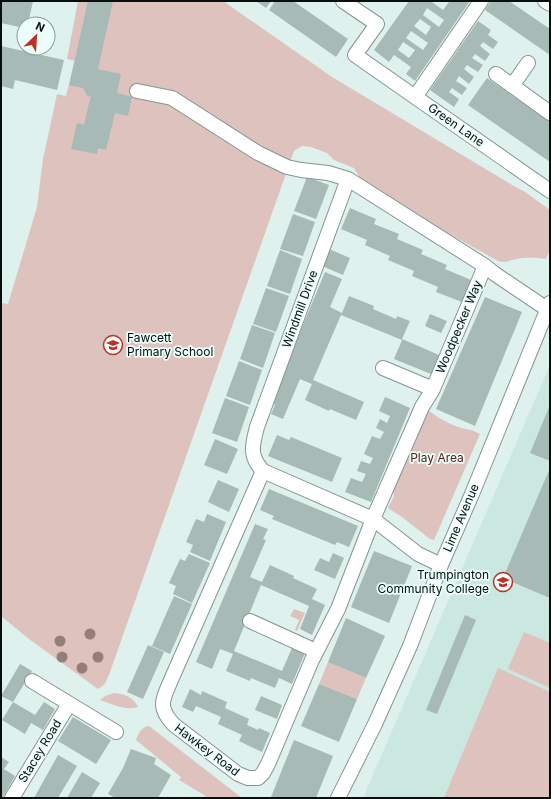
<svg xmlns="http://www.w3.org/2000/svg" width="551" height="799" font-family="Inter,sans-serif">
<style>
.built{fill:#cae7e0}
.green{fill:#dec2be}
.building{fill:#a7bab5;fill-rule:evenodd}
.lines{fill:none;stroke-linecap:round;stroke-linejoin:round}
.minor-casing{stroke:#839591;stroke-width:16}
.minor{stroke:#fff;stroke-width:14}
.tree{fill:#947e78}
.labels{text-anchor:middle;stroke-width:3.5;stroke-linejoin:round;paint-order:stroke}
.street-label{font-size:12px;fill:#070e0c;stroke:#ebfefa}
.poi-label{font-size:12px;fill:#070e0c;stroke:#ebfefa;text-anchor:start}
.park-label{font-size:12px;fill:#57201a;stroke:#ebfefa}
</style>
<rect width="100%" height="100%" fill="#def1ec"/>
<path class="built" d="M550,365v433h-187z"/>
<path class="green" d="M78,1h145l109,76 180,108 13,7 25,18v40l-4,9c-10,-1 -19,-2 -29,0 -9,1 -10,5 -19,2l-79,-44 -56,-34 -9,-15 -20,-8 -7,-7 -16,-6 -9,-1 -8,5 -184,521 -5,12 -7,5 -69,-50 -28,-23v-313l7,1 29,-97 6,-48 14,-65 9,2 9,-35 -8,-2z
M429,411c10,7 21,14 33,17 8,2 11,2 18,6l-46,106 -4,-1 -28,-22 -14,-9 6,-12 -2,-9 33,-75z
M294,609l11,4 -8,18 -2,-1 4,-10 -9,-4z
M524,632l26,11v45l-42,-19z
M328,662l38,16 -9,21 -38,-15z
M498,668l52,24v106h-106z
M114,693c11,1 19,4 24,14 -13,4 -26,-3 -38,-7l5,-4z
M149,726l93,72h-38l1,-2 -1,-1 -25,-15 2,-3 -45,-37c3,-7 5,-13 13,-14z"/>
<path class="building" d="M1,1h32l-5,23h-4v4l-23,-5z
M88,1h25l-15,68 23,5 -4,19 15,4 -4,19 -13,-3 -9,37 -8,-2 -1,6 -26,-5 6,-26 7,2 7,-30 -3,2 -5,-9 -14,-3z
M256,1h15l-5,7z
M275,1h18l55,38 -12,18 -67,-47z
M409,1h23v1l11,8 6,-8 -2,-1h8l2,1 1,-1h12l-55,80 -9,-7 5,-7 -17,-12 -5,7 -15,-12zM427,8l17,12 -5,7 -16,-12zM420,19l11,8 -5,8 -12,-9zM411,31l17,12 -5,7 -17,-12zM403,42l12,8 -6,8 -11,-8z
M491,1h18l41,28v26l-65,-45z
M478,21l13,9 -3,5 10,7 -5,7 -10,-7 -3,4 10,8 -5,7 -10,-7 -3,4 11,7 -5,7 -11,-7 -3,4 10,8 -5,7 -10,-8 -3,5 11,7 -5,7 -10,-7 -3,4 10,7 -5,8 -24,-17z
M1,46l63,14 -7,30 -42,-10 -2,9 -12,-3z
M487,78l63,44v40l-82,-57z
M307,177l22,8 -13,34 -22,-8z
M350,208l26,11 -2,5 25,10 -2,5 26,11 -2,4 26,11 -2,4 26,11 -9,22 -26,-10 2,-5 -26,-11 2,-5 -26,-11 2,-4 -25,-11 2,-5 -26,-11z
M293,214l22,8 -12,34 -23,-7z
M329,249l21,9 -7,17 -21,-9z
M280,250l22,9 -12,35 -23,-8z
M325,272l17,7 -12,28 12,6 7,-17 25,10 -1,3 23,10 1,-3 13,5 -8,18 37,16 -8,19 -37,-15 8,-19 -61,-25 -28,65 51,22 -8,18 -26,-11 -1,2 -24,-11 7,-16 -12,-5 -17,40 -12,-5 4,-9 -4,-3z
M266,288l23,8 -13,36 -23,-8z
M485,297l37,15 -47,114 -39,-17z
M430,314l17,7 -6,12 -16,-7z
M252,325l23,8 -12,35 -23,-9z
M239,361l23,9 -12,35 -24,-9z
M385,397l25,11 -39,94 -26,-10 6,-14 11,4 4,-8 -9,-3 4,-10 9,3 3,-6 -9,-4 8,-18 8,3 4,-7 -8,-4 4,-9 7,4 3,-7 -11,-5z
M225,398l24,9 -12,35 -25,-9z
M550,405v56l-20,-8z
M277,435l12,5 2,-3 51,21 -10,24 -64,-26z
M215,439l23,10 -11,25 -23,-9z
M550,468v130l-47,-20z
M218,480l21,9 -10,23 -21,-10z
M269,489l89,37 -9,21 -12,-5 -2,3 -63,-26 2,-3 -14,-6z
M207,514l19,8 -16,39 -20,-9 3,-7 -7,-3 10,-23 8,3z
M255,524l13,5 -5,10 3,1 -16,37 12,5 8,-17 24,11 -1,2 24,11 -5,10 13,6 -13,30 -12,-6 9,-23 -48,-21 -27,66 48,20 10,-23 13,5 -13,31 -13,-6 -4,10 -24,-10 -1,3 -24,-10 7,-17 -13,-5 -8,20 -16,-7z
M374,551l38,15 -23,57 -38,-16z
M333,553l11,5 -9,21 -21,-9 6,-12 9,4z
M189,554l21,9 -18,40 -19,-9 3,-8 -7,-3 11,-24 5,2z
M174,596l18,8 -22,50 -18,-8z
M465,615l11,5 -39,94 -11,-4z
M346,618l39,18 -19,42 -38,-16z
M148,645l16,7 -21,47 -16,-7z
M20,664l12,7 -19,31 -12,-6z
M319,684l38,15 -18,43 -38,-16z
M190,689l11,6 1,-4 25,11 -2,6 24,11 -2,6 11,5 1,-2 11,5 -8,19 -23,-11 3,-6 -24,-11 3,-7 -25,-11 -3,6 -11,-5z
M261,696l21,9 -5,14 -22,-9z
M13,702l22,13 9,-13 11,7 -12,21 -12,-7 -6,11 -23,-14z
M73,717l38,23 -15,24 -38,-23z
M294,740l39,16 -17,42 -45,-1z
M131,749l25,9 -2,6 17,11 -13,23h-43l-7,-4 15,-26z
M58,755l19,11 -19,32h-24z
M1,757l8,5 -5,7 11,7 -12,21 -2,-2z
M82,772l18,11 -9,15h-24z"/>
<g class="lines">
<defs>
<path id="minor" d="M343,1l34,23 -22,31 195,136
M545,1l5,3
M496,74l54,39
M512,86l16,-23
M137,91l35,7 86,55 29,14 14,3 27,3 20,6
M415,97l66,-96
M383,368l50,21
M263,471l-92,209c-8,19 -14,26 2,44l65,50 10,4h10l5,-5 5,-9 44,-104 26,-51 35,-90 49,-112 11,-18 52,-123
M441,565l-23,-11 -45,-35 -110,-48c-14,-15 -11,-25 -6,-44l91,-248 137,87 10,8 52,35
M250,621l66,30
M32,681l84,51
M12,798l57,-94
M338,798l37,-74 35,-78 31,-81 31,-71 78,-191"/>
</defs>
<use href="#minor" class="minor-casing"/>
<use href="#minor" class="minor"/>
</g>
<g class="tree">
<circle cx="90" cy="634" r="5.5"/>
<circle cx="60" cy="641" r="5.5"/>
<circle cx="62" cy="657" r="5.5"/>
<circle cx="98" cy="657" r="5.5"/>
<circle cx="82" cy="668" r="5.5"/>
</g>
<defs>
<symbol id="school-ring" viewBox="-11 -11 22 22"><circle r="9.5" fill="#ebfefa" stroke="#bf3128" stroke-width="1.5"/><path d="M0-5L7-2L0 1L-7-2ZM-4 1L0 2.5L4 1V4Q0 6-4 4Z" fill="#bf3128"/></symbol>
</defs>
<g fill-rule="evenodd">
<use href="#school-ring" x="102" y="334" width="22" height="22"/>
<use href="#school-ring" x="492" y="571" width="22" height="22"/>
</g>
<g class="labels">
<g class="street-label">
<text transform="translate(456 125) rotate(35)" y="4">Green Lane</text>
<text transform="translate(300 309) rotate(-70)" y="4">Windmill Drive</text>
<text transform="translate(459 327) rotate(-67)" y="4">Woodpecker Way</text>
<text transform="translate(461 518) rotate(-67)" y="4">Lime Avenue</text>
<text transform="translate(207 750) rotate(37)" y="4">Hawkey Road</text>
<text transform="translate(40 751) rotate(-59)" y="4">Stacey Road</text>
</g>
<g class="poi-label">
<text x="127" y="342">Fawcett<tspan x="127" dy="14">Primary School</tspan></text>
<text x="489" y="579" text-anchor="end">Trumpington<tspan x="489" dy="14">Community College</tspan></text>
</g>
<g class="park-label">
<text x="437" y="462">Play Area</text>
</g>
</g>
<rect width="551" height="799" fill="none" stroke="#070e0c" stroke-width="4"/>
<g transform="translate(36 36) rotate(25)"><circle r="19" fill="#ebfefa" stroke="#909e9b"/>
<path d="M0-3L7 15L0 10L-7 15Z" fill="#bf3128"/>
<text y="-6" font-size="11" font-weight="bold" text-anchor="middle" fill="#070e0c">N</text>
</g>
</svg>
